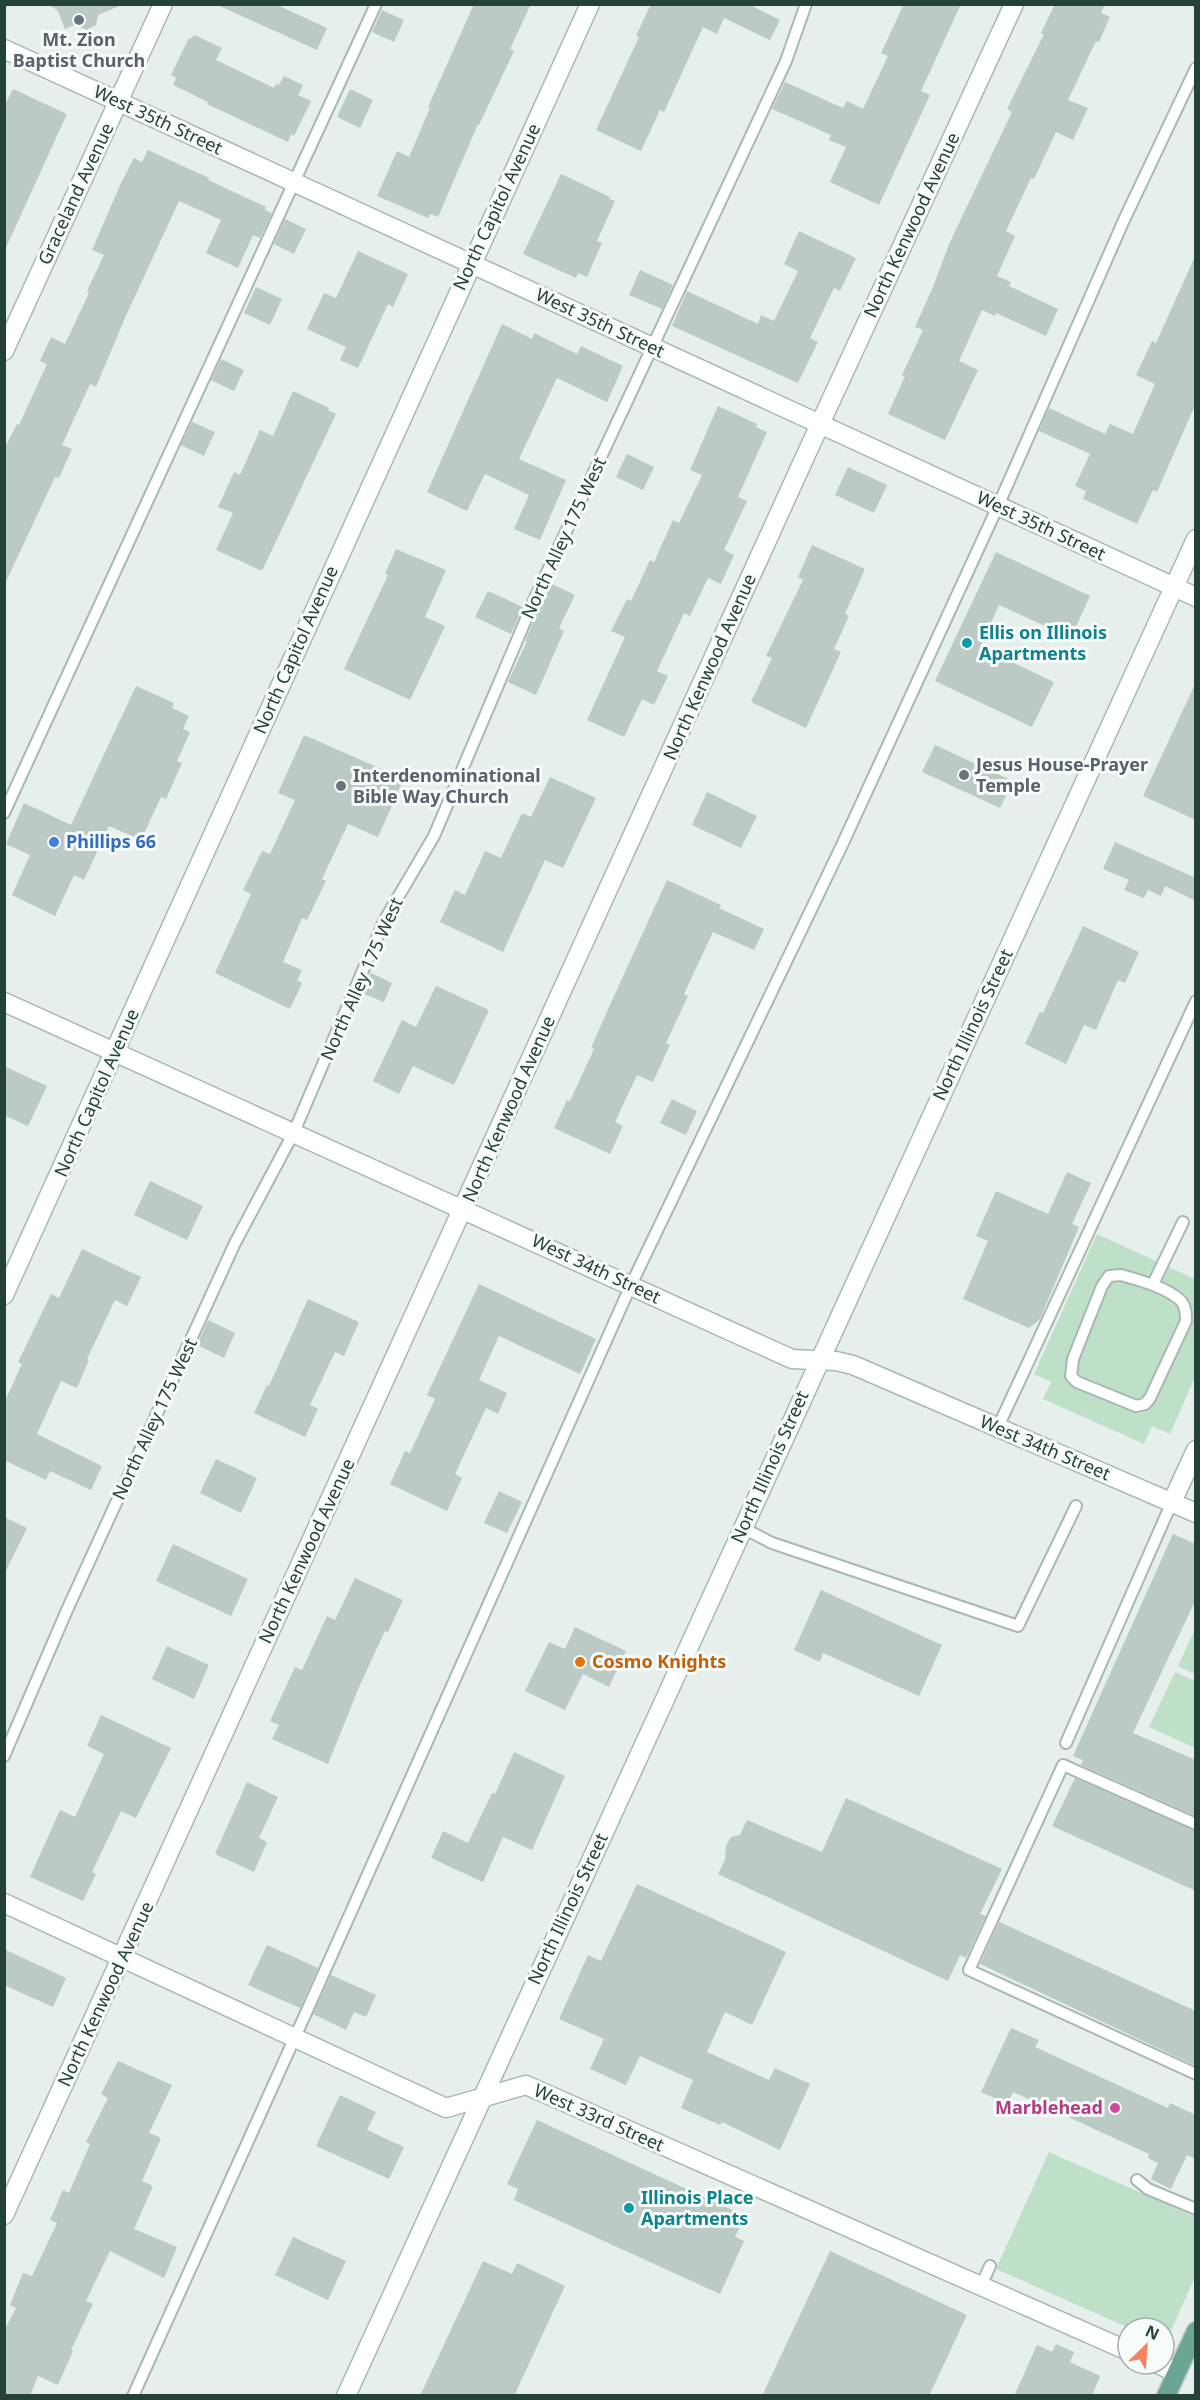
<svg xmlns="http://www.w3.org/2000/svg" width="1200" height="2400" font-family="'Noto Sans',sans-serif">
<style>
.green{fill:#bfe0c8}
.building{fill:#bbcac4}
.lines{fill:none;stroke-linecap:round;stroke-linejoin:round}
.service-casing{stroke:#a8b8b2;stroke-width:14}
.minor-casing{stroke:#a8b8b2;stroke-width:21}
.tertiary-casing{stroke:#a8b8b2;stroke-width:21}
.secondary-casing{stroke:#a4bbb3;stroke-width:21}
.primary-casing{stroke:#c2cac8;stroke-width:21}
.service{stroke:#fff;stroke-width:10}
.minor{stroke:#fff;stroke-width:18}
.tertiary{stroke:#fff;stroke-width:18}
.secondary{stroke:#fff;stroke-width:18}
.primary{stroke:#6aa596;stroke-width:18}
.worship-dot{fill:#6b7280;stroke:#f7fbf9;stroke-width:2}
.culture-dot{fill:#0f9aa8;stroke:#f7fbf9;stroke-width:2}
.shop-dot{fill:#3f7fe0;stroke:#f7fbf9;stroke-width:2}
.food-dot{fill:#e8710a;stroke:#f7fbf9;stroke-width:2}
.hotel-dot{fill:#d1479c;stroke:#f7fbf9;stroke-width:2}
.labels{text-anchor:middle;stroke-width:6;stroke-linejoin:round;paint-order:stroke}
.worship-label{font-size:18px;font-weight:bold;fill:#5b616d;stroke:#f7fbf9;text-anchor:start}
.street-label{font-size:18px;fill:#24423a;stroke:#f7fbf9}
.culture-label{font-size:18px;font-weight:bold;fill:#0d838f;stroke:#f7fbf9;text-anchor:start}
.shop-label{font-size:18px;font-weight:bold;fill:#366cbe;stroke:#f7fbf9;text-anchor:start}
.food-label{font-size:18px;font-weight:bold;fill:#c56008;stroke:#f7fbf9;text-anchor:start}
.hotel-label{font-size:18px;font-weight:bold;fill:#b23c85;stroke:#f7fbf9;text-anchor:end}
</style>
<rect width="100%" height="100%" fill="#e6efeb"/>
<path class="green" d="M1097,1234l98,45v98l-25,57 -18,-8 -8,18 -101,-45 8,-17 -17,-8z
M1195,1629v45l-17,-8z
M1175,1672l20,9v67l-46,-21z
M1049,2152l146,65v60l-30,67 -1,-16h-35l-133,-59z"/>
<path class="building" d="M48,4h74v1l-24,10 -2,10 -10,5 -10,-6 -11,5 -7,-18z
M215,4h60l52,24 -10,22z
M474,4h57l-21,45 4,2 -35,74 -1,-1 -40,93 -8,-3 -2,4 -51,-22 20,-45 12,6 21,-49 -2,-1z
M651,4h97l32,16 -10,20 -46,-22 -7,16 -14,-7 -39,85 -4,-2 -19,41 -45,-21 43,-93 -3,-1z
M904,4h57l-40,87 9,4 -51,110 -49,-23 16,-35 -17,-7 2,-5 -59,-26 13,-27 58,26 4,-7 16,8 25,-53 -7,-3z
M1055,4h50l-4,9 9,4 -11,25 -3,-1 -28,59 20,8 -15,32 -17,-8 -22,47 -3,-1 -25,53 9,5 -18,40 14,6 -2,4 49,23 -12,27 -50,-23 -1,3 -13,-6 -23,51 19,9 -33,70 -57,-26 17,-38 -3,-1 21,-45 -8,-3 18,-40 17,-45 62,-130 -5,-3 37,-75 -3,-1z
M382,10l22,10 -10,22 -22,-10z
M194,35l28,13 -6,12 58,28 2,-4 3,1 5,-9 19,9 -5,10 13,6 -17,35 -3,-2 -3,8 -81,-38 1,-2 -35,-17 3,-7 -5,-3 18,-37h3z
M13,89l54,25 -63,138v-145z
M350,89l23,11 -13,28 -23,-11z
M148,150l61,28 -1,2 58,27 -1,3 7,3 -12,25 -7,-3 -15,33 -32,-15 15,-33 -42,-19 -55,119 -28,67 -6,-3 -28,61 10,4 -13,29 -4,-1 -51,109v-137l13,-25 2,1 28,-61 -7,-3 11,-24 14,7 24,-51 -2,-2 17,-36 -12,-5 29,-67 13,-25 8,4z
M561,174l49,23 -1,2 6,2 -18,40 5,2 -15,34 -9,-4 -2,5 -53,-24z
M285,219l21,10 -12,25 -20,-10z
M799,231l57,27 -16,33 -6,-3 -24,50 8,4 -20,41 -126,-57 15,-35 71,33 3,-9 13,6 24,-50 -14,-7z
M358,251l50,23 -15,33 -5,-3 -30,64 -18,-8 6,-13 -39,-18 17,-36 12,5z
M1196,254v149l-39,89 -4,-2 -16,34 -54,-25 3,-8 -11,-5 15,-32 -51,-23 10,-23 56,26 5,-10 23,10 22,-50 -19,-9 16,-34 4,2z
M640,270l33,15 -11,24 -33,-14z
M256,287l26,12 -12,26 -26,-12z
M502,324l30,15 2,-6 43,21 4,-8 42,20 -16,36 -50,-24 -38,81 47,21 -26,60 -26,-11 15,-34 -44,-21 -18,37 -40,-19z
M221,359l23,11 -10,21 -23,-11z
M293,391l36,17 -1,2 8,4 -74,157 -46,-21 17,-37 -15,-6 16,-35 6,3 20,-45 13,6z
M718,406l39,18 -1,3 11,5 -29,65 9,4 -23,49 10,5 -13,29 -13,-6 -18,38 -6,-3 -27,58 11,5 -14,29 -12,-6 -18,38 -37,-17 38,-83 -14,-6 16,-32 4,2 19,-41 4,2 19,-42 6,3 23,-48 -12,-5z
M192,422l23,10 -11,24 -23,-11z
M627,454l27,13 -11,23 -27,-13z
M848,467l39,18 -13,28 -39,-18z
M812,545l53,24 -20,45 4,2 -15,33 7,3 -35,76 -55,-26 21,-44 -6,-2 37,-76 -5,-3z
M396,549l50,21 -21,47 20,9 -35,74 -66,-31 44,-94 -3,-1z
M996,552l94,44 -19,42 -72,-33 -19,42 74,35 -22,45 -97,-46z
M552,584l23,11 -16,33 5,3 -28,64 -28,-13 19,-41h-2l12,-28z
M488,591l35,16 -12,27 -36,-17z
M1196,682v138l-53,-24z
M136,686l38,17 -2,5 17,8 -6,13 7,3 -13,29 5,2 -16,36 -5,-2 -20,43 -32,-14 -25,54 -10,-5 -19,41 -43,-21 18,-40 -24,-11 18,-41 47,22z
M304,735l100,44 -26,58 -30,-13 -26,55 4,2 -19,39 -5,-2 -19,44 19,8 -5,10 5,3 -12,26 -75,-36 36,-79 -8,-4 19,-39 8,3 25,-54 -17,-7z
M935,745l78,36 -13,27 -78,-36z
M550,777l46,21 -33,70 -18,-8 -42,92 -63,-30 15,-32 10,5 20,-44 16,7 21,-45 9,4z
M707,792l50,24 -16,32 -49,-23z
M1115,842l81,36v23l-31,-15 -4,10 -13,-6 -4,8 -20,-8 5,-10 -26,-11z
M667,880l54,25 -2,3 45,21 -10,21 -41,-18 -29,62 4,2 -22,47 4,2 -17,37 -16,-7 -22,47 8,4 -13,28 -56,-26 13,-28 3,1 24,-52 -3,-1 18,-41z
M1083,926l56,26 -14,31 -7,-3 -22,50 -12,-5 -18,39 -41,-20 15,-32 3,1z
M371,973l21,10 -8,19 -22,-9z
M436,986l53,24 -35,75 -41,-19 -14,28 -26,-13 29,-61 14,7z
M4,1066l43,20 -19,40 -24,-11z
M672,1099l25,12 -11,24 -26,-12z
M1067,1172l24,11 -19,41 7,3 -39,92 -11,9 -66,-29 25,-58 -12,-5 20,-45 52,23z
M150,1181l53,25 -16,34 -53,-25z
M82,1249l59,28 -14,29 -12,-6 -28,59 2,1 -12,28 -16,-7 -24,53 65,32 -11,24 -41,-19 -4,9 -42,-20v-57l18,-39 -4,-2 33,-68 8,4z
M479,1284l117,55 -16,35 -81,-38 -20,44 28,13 -9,21 -12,-6 -31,66 7,4 -15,33 -57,-27 15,-33 5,2 25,-54 -8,-4z
M308,1299l51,23 -15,34 -9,-4 -25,53 8,4 -13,28 -51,-24 13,-28 2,1z
M208,1320l27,13 -11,25 -27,-13z
M216,1459l41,19 -16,35 -41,-20z
M499,1491l23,11 -15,31 -23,-10z
M4,1517l23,11 -23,47z
M1173,1534l23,10v55l-63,134 63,27v56l-115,-51 2,-5 -10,-4z
M173,1544l75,35 -17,37 -75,-35z
M355,1578l48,22 -15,32 -3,-1 -26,56 -31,77 -56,-25 7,-14 -9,-4 25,-54 7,3 25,-54 8,4z
M821,1590l121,55 -23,51 -96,-43 -3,9 -26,-12z
M575,1627l51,24 -17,36 -26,-13 -18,36 -40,-19 24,-49 16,7z
M167,1646l42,19 -15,34 -42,-20z
M101,1715l70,33 -35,70 -15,-7 -29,61 4,2 -13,27 -53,-24 30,-67 15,7 29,-63 -17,-8z
M514,1752l51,24 -33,74 -29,-13 -20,45 -52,-24 12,-27 25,12 24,-50 3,1z
M1075,1778l121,53v60l-144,-65z
M247,1782l31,15 -19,41 8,4 -13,30 -39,-18z
M846,1798l156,71 -22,45 6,2 -20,42 -6,-3 -12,26 -230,-107 7,-14 1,-14 5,-9 9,-2 7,-15 75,32z
M637,1884l149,68 -34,73 -27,-13 -18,40 62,28 6,-12 35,16 -30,66 -58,-28 -2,3 -39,-17 12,-28 -53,-24 -14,29 -36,-16 14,-30 -45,-20 29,-64 13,6z
M999,1922l197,89v55l-216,-102z
M267,1945l51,23 -18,40 -52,-23z
M4,1949l62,29 -13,29 -49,-22z
M331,1975l45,20 -10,22 -12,-5 -8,18 -33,-16z
M1011,2028l28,12 -4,7 133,61 2,-5 26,12v44l-9,-4 -16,34 -20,-10 7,-16 -10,-5 1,-4 -136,-62 -6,12 -26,-12z
M118,2061l54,24 -23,48 12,5 -19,43 11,5 -19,43 43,18 -13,31 -54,-27 -24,50 7,3 -22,46 2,1 -15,34 -20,-9 -8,20h-26v-65l12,-23 -6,-3 13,-32 9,3 25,-53 -7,-3 13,-30 6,3 21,-49 -4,-2 22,-44 -7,-4z
M340,2095l36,17 -9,18 37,17 -15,32 -73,-33z
M537,2120l208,96 -10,21 9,4 -24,53 -206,-94 4,-11 -11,-5z
M293,2237l53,24 -18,39 -53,-25z
M830,2251l137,64 -38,81h-167z
M483,2261l29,13 5,-11 48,23 -51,110h-94z
M1056,2344l18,8 -4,10 30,14 -8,20h-78l23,-51 15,7z"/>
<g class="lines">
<defs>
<path id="service" d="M4,813l372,-809
M1121,1275c18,5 48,13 61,27 4,6 4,12 4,19l-36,77 -5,6 -9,2 -59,-24 -6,-6 2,-17 29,-73 7,-10z
M1153,1284l30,-62
M998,1427l198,-426
M743,1528l29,15 246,83 58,-120
M1066,1743l106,-241
M4,1756l63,-146 168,-367 59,-111 90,-211 50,-85 101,-238 251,-537 20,-57
M1196,1824l-133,-59 -94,205 227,104
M1137,2180l11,9 48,20
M981,2286l9,-20
M133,2396l172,-381 326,-730 212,-442 155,-337 126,-286 72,-152"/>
<path id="minor" d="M4,49l1192,548
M4,351l159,-347
M1172,1502l24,-52
M4,1903l442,205 80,-23 602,266
M4,2215l816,-1791 194,-420
M1158,2364l19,9"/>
<path id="tertiary" d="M4,1002l788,357 44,2 17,4 343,148"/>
<path id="secondary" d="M4,1295l586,-1291
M346,2396l850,-1857"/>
<path id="primary" d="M1166,2396l30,-65"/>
</defs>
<use href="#service" class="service-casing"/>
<use href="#minor" class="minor-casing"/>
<use href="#tertiary" class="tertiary-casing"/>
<use href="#secondary" class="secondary-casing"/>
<use href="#primary" class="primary-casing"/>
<use href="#service" class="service"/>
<use href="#minor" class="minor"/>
<use href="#tertiary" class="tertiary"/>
<use href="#secondary" class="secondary"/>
<use href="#primary" class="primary"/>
</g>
<g class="worship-dot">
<circle cx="79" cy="20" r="6"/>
<circle cx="964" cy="775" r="6"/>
<circle cx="341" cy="786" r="6"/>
</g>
<g class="culture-dot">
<circle cx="967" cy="643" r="6"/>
<circle cx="629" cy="2208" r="6"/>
</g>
<circle class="shop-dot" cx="54" cy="842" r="6"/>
<circle class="food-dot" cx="580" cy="1662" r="6"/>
<circle class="hotel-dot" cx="1115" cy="2108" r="6"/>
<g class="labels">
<g class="worship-label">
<text x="79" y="46" text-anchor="middle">Mt. Zion<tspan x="79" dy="21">Baptist Church</tspan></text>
<text x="976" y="771">Jesus House-Prayer<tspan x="976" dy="21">Temple</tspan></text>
<text x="353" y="782">Interdenominational<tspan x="353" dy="21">Bible Way Church</tspan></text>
</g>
<g class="street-label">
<text transform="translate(158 120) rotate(25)" y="6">West 35th Street</text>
<text transform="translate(76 194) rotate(-65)" y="6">Graceland Avenue</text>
<text transform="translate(497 207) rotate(-65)" y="6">North Capitol Avenue</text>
<text transform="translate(912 225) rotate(-65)" y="6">North Kenwood Avenue</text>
<text transform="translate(600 323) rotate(25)" y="6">West 35th Street</text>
<text transform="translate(1041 526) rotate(25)" y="6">West 35th Street</text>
<text transform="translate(564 538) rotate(-65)" y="6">North Alley 175 West</text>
<text transform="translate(296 650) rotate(-66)" y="6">North Capitol Avenue</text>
<text transform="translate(710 667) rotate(-66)" y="6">North Kenwood Avenue</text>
<text transform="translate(362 979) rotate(-66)" y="6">North Alley 175 West</text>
<text transform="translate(973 1025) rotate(-65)" y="6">North Illinois Street</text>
<text transform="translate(97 1093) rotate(-66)" y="6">North Capitol Avenue</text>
<text transform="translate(509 1109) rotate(-66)" y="6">North Kenwood Avenue</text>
<text transform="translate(596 1269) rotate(25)" y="6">West 34th Street</text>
<text transform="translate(155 1419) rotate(-65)" y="6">North Alley 175 West</text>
<text transform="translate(1045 1448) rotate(23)" y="6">West 34th Street</text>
<text transform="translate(770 1467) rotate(-66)" y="6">North Illinois Street</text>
<text transform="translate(307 1551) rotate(-65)" y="6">North Kenwood Avenue</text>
<text transform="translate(568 1909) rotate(-65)" y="6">North Illinois Street</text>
<text transform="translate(106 1994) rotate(-65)" y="6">North Kenwood Avenue</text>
<text transform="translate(599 2118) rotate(24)" y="6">West 33rd Street</text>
</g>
<g class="culture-label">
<text x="979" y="639">Ellis on Illinois<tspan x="979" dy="21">Apartments</tspan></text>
<text x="641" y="2204">Illinois Place<tspan x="641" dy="21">Apartments</tspan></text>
</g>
<g class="shop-label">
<text x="66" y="848">Phillips 66</text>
</g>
<g class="food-label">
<text x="592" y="1668">Cosmo Knights</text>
</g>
<g class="hotel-label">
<text x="1103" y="2114">Marblehead</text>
</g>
</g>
<rect width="1200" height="2400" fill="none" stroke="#24423a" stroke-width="12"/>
<g transform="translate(1146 2346) rotate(25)"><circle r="28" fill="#f7fbf9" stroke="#a3b1ad" stroke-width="1.5"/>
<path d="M0-4.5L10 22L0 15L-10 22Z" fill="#f4845f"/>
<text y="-9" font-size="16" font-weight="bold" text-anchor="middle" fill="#24423a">N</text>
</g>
</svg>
